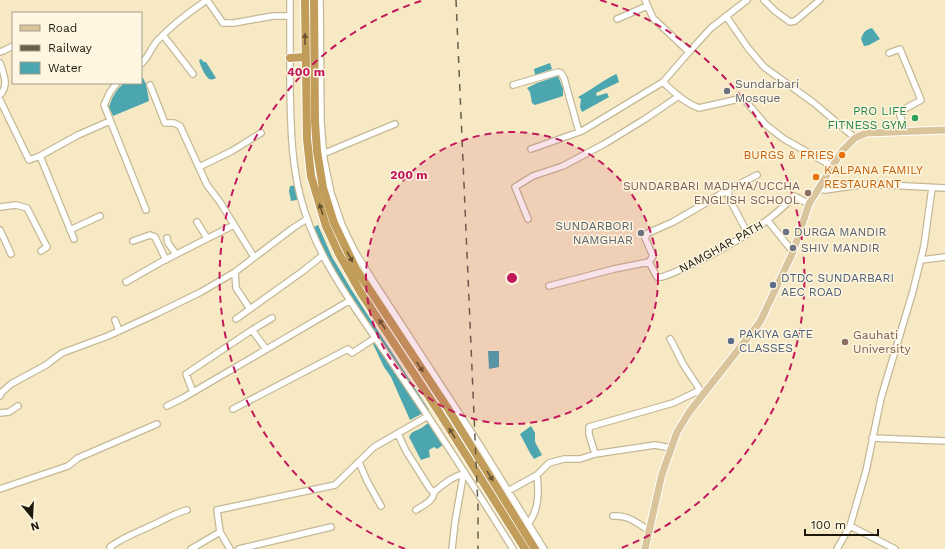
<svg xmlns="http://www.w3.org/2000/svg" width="945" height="549" font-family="'Work Sans',sans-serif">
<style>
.water{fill:#4ba6b0}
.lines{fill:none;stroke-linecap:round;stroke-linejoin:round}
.minor-casing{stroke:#c5b895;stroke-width:8}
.major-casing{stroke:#fff;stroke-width:9}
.highway-casing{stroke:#fff;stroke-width:10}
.minor{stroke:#fff;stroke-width:5.5}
.major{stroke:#dac49c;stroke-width:7}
.highway{stroke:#c29d5a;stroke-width:8}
.rail{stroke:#665f4a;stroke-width:1.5;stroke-dasharray:7 7;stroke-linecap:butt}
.oneway{fill:#67542f}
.ring{fill:none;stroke:#c2185b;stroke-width:2;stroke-dasharray:7 5}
.worship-dot{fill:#6b7280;stroke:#fef6e0;stroke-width:1.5}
.leisure-dot{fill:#2e9e5b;stroke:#fef6e0;stroke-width:1.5}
.food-dot{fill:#e8710a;stroke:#fef6e0;stroke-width:1.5}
.education-dot{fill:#8d6e63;stroke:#fef6e0;stroke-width:1.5}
.service-dot{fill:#5c6f8a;stroke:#fef6e0;stroke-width:1.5}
.labels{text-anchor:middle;stroke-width:3;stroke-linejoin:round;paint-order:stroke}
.worship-label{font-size:12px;fill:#5b616d;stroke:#fef6e0;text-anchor:start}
.leisure-label{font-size:12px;fill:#27864d;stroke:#fef6e0;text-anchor:end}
.food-label{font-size:12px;fill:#c56008;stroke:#fef6e0;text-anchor:end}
.education-label{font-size:12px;fill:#785e54;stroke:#fef6e0;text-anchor:end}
.street-label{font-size:12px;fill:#1d180b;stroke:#fef6e0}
.service-label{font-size:12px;fill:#4e5e75;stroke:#fef6e0;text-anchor:start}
.centre{fill:#c2185b;stroke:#fef6e0;stroke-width:2}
.ring-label{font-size:12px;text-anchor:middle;font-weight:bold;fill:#c2185b;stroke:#fef6e0;stroke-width:3;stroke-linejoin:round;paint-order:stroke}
</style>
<rect width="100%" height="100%" fill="#f6e9c4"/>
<path class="water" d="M872,28l8,11 -11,6 -5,1 -3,-7c2,-6 4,-9 11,-11z
M201,59l3,3h2l10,16c-2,1 -4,2 -7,1 -4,-3 -9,-14 -10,-19z
M550,63l2,6 -17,6 -1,-6z
M616,74l1,1 2,7 -23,11 1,3 10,-3 2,4 -27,15 -2,-5 1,-8 -3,-2c13,-7 24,-16 38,-23z
M558,76l5,13v7l-28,9 -3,-2 -2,-11 -3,-4 10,-5z
M141,77l2,1 3,6 3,17 -36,15 -4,-9c3,-10 7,-17 15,-24h17z
M301,185v14l-10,2 -2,-10 1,-5z
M318,225l14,32 19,32 78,121 -19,10 -19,-43 -7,-10 -21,-44 -9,-9 -24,-49 -20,-36z
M488,351h11v16l-10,2z
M431,422l12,23 -6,4 -3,-2 -5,3 1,7 -9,3 -12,-23c4,-8 7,-5 14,-10 3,-2 4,-4 8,-5z
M531,426l4,7v9l7,13 -8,4 -4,-6 -10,-19z"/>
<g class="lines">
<defs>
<path id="minor" d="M207,0l16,23h11l39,-7h17
M290,0c0,30 0,59 0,89 1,37 1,73 11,110 16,62 57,112 92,165 41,61 81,122 120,185
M320,0l1,122 3,37 7,34 11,32 12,25 21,34 106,163 63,102
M645,0l8,18 36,34 -26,30c10,10 22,21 36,26l44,-10 23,27 18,14 48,27
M764,0l11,11 15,11 5,-1 25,-21
M726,16l22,32 16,19 50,36 41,35
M617,19l30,-13
M163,35l30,39
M0,52l3,-1 10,-5
M689,52l22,-24 36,-28
M889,53l11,-4 21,51 -22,12 6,19
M0,63c4,12 9,22 0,32
M141,64c7,-6 10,-16 16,-23 15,-16 32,-29 50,-41
M117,83l-7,9 -6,13 42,105
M150,85l15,38h9l6,3 27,59 13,17 34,55
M513,85l45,-13 3,1 3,5 15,54
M0,100l29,60 11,-4
M531,149l51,-18 81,-49
M323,152h5l9,-4 58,-24
M199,167l33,-16 29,-18
M818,189l7,1 42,-6 78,4
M0,207l16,-2 11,3 20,39 -6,4
M528,219l-13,-32 18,-11 30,-10 43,-23 39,-24 34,-23
M768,221l25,31
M197,222l10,16
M0,230l11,24
M70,230l30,-14
M748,234l-19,-36 -1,-8 29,-15
M167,238l1,5 8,11
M74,239l-34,-83 38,-21 32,-14
M133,241l17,-6 5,2 11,23
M921,260l24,-3
M649,262l4,-6 -8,-18 3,-5 25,-11 55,-32
M126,282l35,-20 73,-37
M549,286l65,-17 35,-7 8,15h5c21,-7 39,-17 58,-27 27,-15 53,-31 74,-54l15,8
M250,309l-14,-21 -1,-16 58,-44 14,-9
M236,319l67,-48 20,-16
M115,320l4,11
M252,330l20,-12
M670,339l3,5 10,20 19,29
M193,392l-7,-18 66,-44 14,19
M0,396l1,-3 10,-9 35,-19 16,-12 46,-17 50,-23 43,-21 34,-20
M167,406l16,-8 166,-97
M233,409l115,-60 4,4 23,-15
M0,413l9,-1 9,-6
M398,434l8,17 24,38 4,3
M872,438l73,3
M671,448l-16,-3 -60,9 -6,-20v-7l84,-24 27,-13
M359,462l8,19 14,25
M0,489l68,-23 10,-8 79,-34
M508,491l29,-16 12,-12 15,-4h16l15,-5
M416,510c7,-5 17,-8 18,-18 9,-7 18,-16 30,-18
M613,516c17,-1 23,7 37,15
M528,524c11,-14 11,-31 9,-49
M850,526l45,23
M220,532l10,17
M111,549l-1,-2c16,-12 34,-17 51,-26 10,-5 15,-8 26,-11
M191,549l29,-17 -3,-22 118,-25 39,-38 54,-31
M239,549l92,-22
M452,549l3,-27 9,-51
M837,549l13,-23 16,-55 15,-73 32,-107 11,-45 8,-58"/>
<path id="major" d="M645,549l17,-75 15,-42 13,-21 70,-89 33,-70 16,-48 33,-53 13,-13 11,-5 79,-3"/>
<path id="highway" d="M305,0l2,139 4,37 15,50 13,28 22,39 78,119 86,137
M314,0l1,122 2,29 6,37 11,35 22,46 91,138 88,142
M290,58l15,-1"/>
</defs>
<use href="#minor" class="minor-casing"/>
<use href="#major" class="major-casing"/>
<use href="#highway" class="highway-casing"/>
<use href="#minor" class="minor"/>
<use href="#major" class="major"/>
<use href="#highway" class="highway"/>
<path class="rail" d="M456,0l22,507v42"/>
</g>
<defs><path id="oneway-solid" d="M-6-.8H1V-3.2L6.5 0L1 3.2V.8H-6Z"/></defs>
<g class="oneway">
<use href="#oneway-solid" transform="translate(305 39) rotate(-90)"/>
<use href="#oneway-solid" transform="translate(321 209) rotate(-108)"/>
<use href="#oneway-solid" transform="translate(350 257) rotate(62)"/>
<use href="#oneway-solid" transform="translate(382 324) rotate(-124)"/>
<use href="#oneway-solid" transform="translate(420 367) rotate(56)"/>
<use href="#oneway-solid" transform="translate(452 433) rotate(-122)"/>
<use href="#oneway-solid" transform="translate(490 476) rotate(58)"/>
</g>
<circle cx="512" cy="278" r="146" fill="#c2185b" fill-opacity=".12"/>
<g class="ring">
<circle cx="512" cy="278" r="146"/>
<path d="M405 549A291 291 0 0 1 424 0M600 0A291 291 0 0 1 619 549"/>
</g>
<g class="worship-dot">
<circle cx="727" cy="91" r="4"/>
<circle cx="786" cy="232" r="4"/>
<circle cx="641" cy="233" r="4"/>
<circle cx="793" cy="248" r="4"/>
</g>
<circle class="leisure-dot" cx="915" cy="118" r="4"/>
<g class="food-dot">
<circle cx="842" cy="155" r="4"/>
<circle cx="816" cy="177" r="4"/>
</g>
<g class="education-dot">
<circle cx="808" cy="193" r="4"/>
<circle cx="845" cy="342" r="4"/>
</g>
<g class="service-dot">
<circle cx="773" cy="285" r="4"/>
<circle cx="731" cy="341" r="4"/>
</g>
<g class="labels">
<g class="worship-label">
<text x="735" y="88">Sundarbari<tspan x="735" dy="14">Mosque</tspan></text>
<text x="633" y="230" text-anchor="end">SUNDARBORI<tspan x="633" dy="14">NAMGHAR</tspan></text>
<text x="794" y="236">DURGA MANDIR</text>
<text x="801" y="252">SHIV MANDIR</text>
</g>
<g class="leisure-label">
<text x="907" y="115">PRO LIFE<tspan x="907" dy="14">FITNESS GYM</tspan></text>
</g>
<g class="food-label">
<text x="834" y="159">BURGS &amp; FRIES</text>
<text x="824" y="174" text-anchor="start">KALPANA FAMILY<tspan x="824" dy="14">RESTAURANT</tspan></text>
</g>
<g class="education-label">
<text x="800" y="190">SUNDARBARI MADHYA/UCCHA<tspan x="800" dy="14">ENGLISH SCHOOL</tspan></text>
<text x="853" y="339" text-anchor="start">Gauhati<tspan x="853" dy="14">University</tspan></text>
</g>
<g class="street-label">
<text transform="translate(721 247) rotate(-29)" y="4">NAMGHAR PATH</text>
</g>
<g class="service-label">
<text x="781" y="282">DTDC SUNDARBARI<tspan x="781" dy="14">AEC ROAD</tspan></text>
<text x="739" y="338">PAKIYA GATE<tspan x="739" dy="14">CLASSES</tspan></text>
</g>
</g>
<circle cx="512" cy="278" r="6" class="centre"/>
<g class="ring-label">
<text x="306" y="76">400 m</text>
<text x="409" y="179">200 m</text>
</g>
<rect x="12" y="12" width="130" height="72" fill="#fef6e0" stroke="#a49d8b"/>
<rect x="20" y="25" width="20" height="6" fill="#dac49c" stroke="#a49d8b"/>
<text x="48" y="32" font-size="12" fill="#1d180b">Road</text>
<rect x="20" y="45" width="20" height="6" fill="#665f4a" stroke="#a49d8b"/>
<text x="48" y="52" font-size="12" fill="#1d180b">Railway</text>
<rect x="20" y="62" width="20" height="12" fill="#4ba6b0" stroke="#a49d8b"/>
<text x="48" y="72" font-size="12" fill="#1d180b">Water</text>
<g transform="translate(32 517) rotate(162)" stroke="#fef6e0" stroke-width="3" paint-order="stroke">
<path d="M0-3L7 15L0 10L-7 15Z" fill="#1d180b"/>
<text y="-6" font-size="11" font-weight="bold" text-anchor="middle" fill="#1d180b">N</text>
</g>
<path d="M805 529v6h73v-6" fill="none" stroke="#1d180b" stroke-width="2"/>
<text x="811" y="529" font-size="12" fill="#1d180b" stroke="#fef6e0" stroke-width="3" paint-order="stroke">100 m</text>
</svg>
